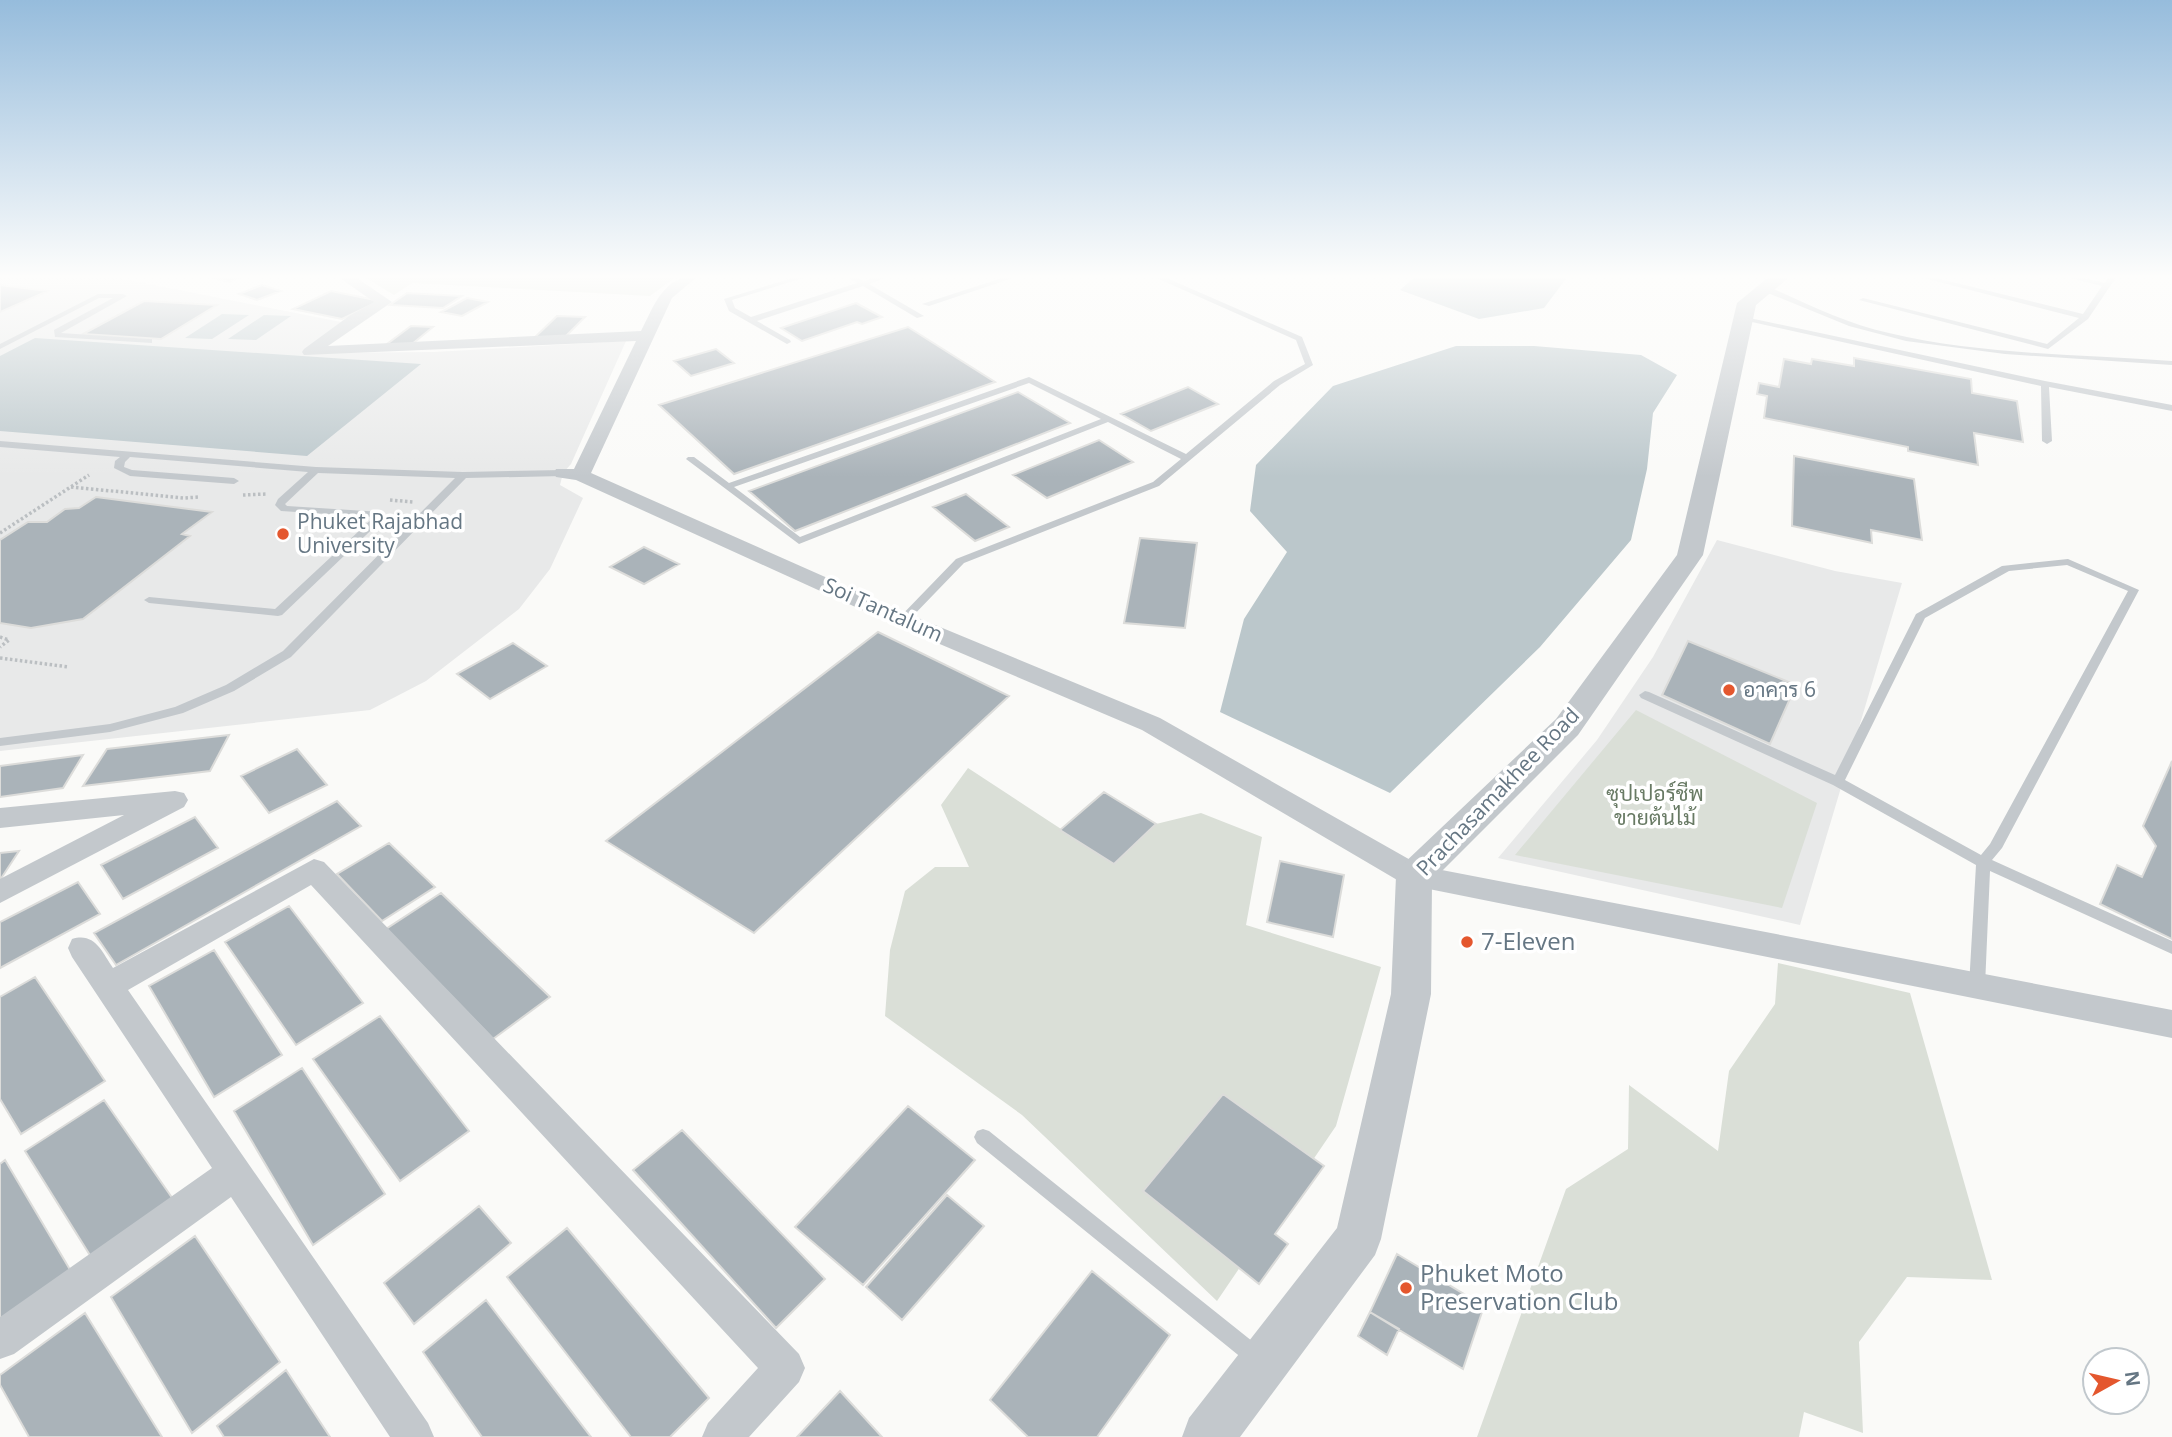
<svg xmlns="http://www.w3.org/2000/svg" width="2172" height="1437" font-family="'Open Sans',Sarabun,sans-serif">
<style>
.built{fill:#e8e9e9}
.green{fill:#dadfd7}
.water{fill:#bbc7cb}
.building{fill:#aab3b9;stroke:#dcdcda;stroke-width:2}
.lines{fill:none;stroke-linecap:round;stroke-linejoin:round}
.path{stroke:#bbbfc2;stroke-width:3.5;stroke-dasharray:2.5 2.5;stroke-linecap:butt}
.service{fill:#c3c8cc;fill-rule:evenodd}
.minor{fill:#c3c8cc;fill-rule:evenodd}
.tertiary{fill:#c3c8cc;fill-rule:evenodd}
.poi-dot{fill:#e4572e;stroke:#fff;stroke-width:2.5}
.labels{text-anchor:middle;stroke-width:7;stroke-linejoin:round;paint-order:stroke}
.poi-label{font-size:21px;fill:#657683;stroke:#fff;text-anchor:start}
.street-label{font-size:21px;fill:#657683;stroke:#fff}
.park-label{font-size:21px;fill:#687a64;stroke:#fff}
.near-poi-label{font-size:24px;fill:#657683;stroke:#fff;text-anchor:start}
</style>
<rect width="100%" height="100%" fill="#fafaf8"/>
<path class="built" d="M0,276h109l232,46 -38,31 131,-1 192,-11 -55,123 -8,9 -3,12 23,13 -33,71 -31,40 -93,72 -56,29 -370,41z
M1717,540l118,31 67,12 -102,342 -302,-67 99,-118 56,-83z"/>
<path class="green" d="M363,276h314l-27,20 -238,-13 -18,12z
M1636,710l181,93 -35,105 -267,-53z
M968,768l145,95 43,-39 45,-11 61,24 -16,88 135,42 -45,159 -119,175 -195,-186 -137,-99 5,-66 15,-59 30,-24h34l-28,-62z
M1778,963l132,30 82,287 -85,-3 -48,65 4,91 -59,-21 -5,25h-322l89,-248 62,-40 1,-64 89,66 11,-80 46,-67z"/>
<path class="water" d="M1416,276h152l-24,32 -65,11 -79,-29z
M222,314l27,1 -37,24 -27,-1z
M264,315l27,1 -35,24 -28,-1z
M35,338l386,26 -114,92 -307,-25v-75z
M1456,346h78l107,9 36,20 -24,38 -6,56 -16,71 -91,107 -150,146 -170,-81 24,-93 43,-67 -37,-41 6,-46 77,-79z"/>
<path class="building" d="M205,276h38l-14,6z
M0,285l48,6 -48,21z
M262,285l19,6 -24,9 -18,-6z
M331,291l49,10 -38,18 -49,-10z
M407,293l55,3 -19,12 -53,-3z
M467,298l21,4 -26,14 -21,-4z
M144,301l73,4 -56,34 -78,-5z
M856,303l26,14 -20,7 -5,-2 -55,19 -21,-13z
M557,316l28,1 -22,22 -29,-1z
M411,326l22,1 -27,22 -23,-2z
M908,327l87,55 -261,92 -75,-69z
M716,349l18,14 -43,13 -17,-15z
M1854,358l117,21 1,14 45,8 6,41 -49,-9 4,32 -70,-14v-4l-144,-29 3,-22 -10,-2 2,-11 20,4 5,-28 27,5 1,-5 42,7z
M1188,387l30,17 -67,27 -30,-17z
M1018,392l52,31 -275,108 -46,-40z
M1099,440l34,22 -86,36 -34,-23z
M1794,456l120,23 8,61 -51,-10 1,13 -80,-17z
M966,494l43,33 -34,14 -42,-34z
M96,497l116,15 -30,22 8,2 -107,83 -52,9 -31,-5v-83l28,-18h19l18,-13 14,-1z
M1140,538l57,5 -12,85 -61,-5z
M644,547l35,17 -35,20 -34,-17z
M878,632l131,64 -255,237 -148,-92z
M1688,641l108,44 -26,59 -108,-49z
M513,643l34,23 -57,33 -33,-25z
M229,735l-19,36 -127,15 24,-37z
M297,749l30,36 -58,28 -28,-37z
M83,755l-20,33 -63,9v-31z
M2172,761v178l-72,-35 17,-39 25,12 14,-31 -13,-20z
M1104,792l52,32 -42,40 -54,-34z
M337,801l24,25 -245,139 -22,-32z
M195,817l23,31 -95,51 -22,-34z
M389,843l46,44 -53,34 -45,-47z
M19,851l-19,29v-27z
M1280,861l64,14 -11,62 -66,-15z
M78,882l22,32 -100,54v-46z
M441,893l109,104 -57,42 -107,-110z
M289,906l74,97 -67,42 -71,-103z
M214,950l68,105 -68,42 -65,-111z
M35,977l70,104 -84,53 -21,-35v-102z
M380,1016l89,115 -69,50 -87,-122z
M302,1068l83,126 -72,51 -79,-134z
M1223,1094l101,72 -49,68 13,10 -29,40 -116,-93z
M104,1100l71,102 -82,58 -68,-109z
M908,1106l67,54 -112,125 -68,-58z
M682,1130l143,149 -49,49 -143,-158z
M5,1160l67,113 -72,51v-160z
M947,1195l37,31 -82,94 -36,-33z
M479,1206l32,37 -97,81 -30,-41z
M567,1228l142,170 -39,39h-39l-124,-160z
M195,1236l85,126 -88,71 -81,-136z
M1397,1254l87,52 -21,63 -93,-57z
M1092,1271l78,64 -73,102h-69l-38,-37z
M486,1300l105,137h-109l-59,-85z
M1370,1312l29,17 -12,26 -29,-19z
M85,1313l77,124h-133l-29,-52v-10z
M286,1370l44,67h-106l-7,-11z
M840,1391l42,46h-85z"/>
<g class="lines">
<path class="path" d="M71,487l113,11 15,-1
M243,495l23,-1
M390,500l23,2
M0,533l89,-58
M0,637l9,3 -9,7
M0,658l69,9"/>
<path class="service" d="M799,276h11l-78,24 3,8 16,9 106,-34 -11,-7h9l9,5 16,-5h11l-22,8 55,32 -7,2 -54,-32 -106,35 33,19 1,2 -4,2 -58,-33 -5,-12z
M1008,276h11l-90,30 -7,-2z
M1152,276h10l140,61 11,28 -33,20 -121,101 -195,77 -57,59h-8l-2,-2 59,-61 197,-77 28,-23 -73,-37 -309,122 -113,-85 2,-2h6l35,26 300,-106 157,77 88,-73 31,-17 -9,-24zM1029,383l72,36 -301,118 -66,-50z
M1916,276h12l155,38 19,-28 -40,-10h13l30,7 4,-7h8l-29,43 -40,30 -189,-49 4,-2 184,46 32,-26z
M1763,287h6c39,17 78,37 120,46 92,22 189,21 283,28v4l-167,-11 -99,-13 -57,-15 -86,-35z
M98,294h25l4,2 -66,37 88,6h3v4l-97,-6 -1,-7 59,-32h-14l-99,51v-5z
M1740,316l305,65 127,24v6l-123,-24 3,54 -5,3 -5,-3 -1,-55 -298,-66h-3z
M0,441l316,26 147,5 100,-2 5,3 -5,3 -97,2 -175,179 -57,34 -51,22 -73,19 -110,14v-8l110,-14 65,-17 51,-22 57,-34 172,-173 -137,-5 -33,31 2,2 95,6 5,3 -105,100 -4,1 -129,-13 -5,-3 5,-3 126,12 99,-92 -93,-6 -6,-6 3,-6 30,-27 -178,-15 -5,5 -1,5 8,3 102,8 5,3 -5,3 -104,-8 -16,-8 1,-7 5,-4 -120,-10z
M2068,559l71,31 -137,258 -10,12 180,81v13l-182,-83 -5,115 -3,5 -5,1 -5,-1 -3,-5 7,-121 -143,-80 -192,-87 -2,-3 6,-4 4,1 186,83 81,-161 86,-48zM2067,565l61,26 -138,253 -9,11 -136,-75 80,-162 84,-47z
M983,1129l6,2 273,218 3,7 -3,7 -7,3 -7,-3 -271,-220 -3,-6 3,-6z"/>
<path class="minor" d="M337,276h17l38,26 -64,44 313,-15c14,-27 22,-55 57,-55l-26,22 -81,175 320,142 249,103 261,148 751,144v28l-768,-154 -262,-154 -247,-105 -319,-145 -20,-3 -2,-4 2,-4h18l62,-128 -332,14 -2,-3 2,-3 45,-33 25,-14z
M175,791l9,2 4,7 -4,7 -184,96v-24l124,-64 -124,13v-20z
M314,859l10,3 475,492 6,14 -6,14 -50,55h-47l6,-14 50,-55 -447,-483 -183,105 300,433 6,14h-44l-159,-240 -217,157 -14,5v-42l212,-149 -140,-211 -4,-9 4,-9c23,-7 30,13 41,29z"/>
<path class="tertiary" d="M1770,276h21l-35,29 -53,250 -125,180 -146,146 -1,113 -50,245 -6,16 -135,182h-58l7,-19 148,-190 54,-234 5,-118 5,-10 155,-147 121,-164 60,-252z"/>
</g>
<linearGradient id="sky" x2="0" y2="1"><stop stop-color="#96bcdc"/><stop offset="0.58" stop-color="#fdfdfc"/><stop offset="1" stop-color="#fdfdfc" stop-opacity="0"/></linearGradient>
<rect width="2172" height="477" fill="url(#sky)"/>
<g class="poi-dot">
<circle cx="283" cy="534" r="7"/>
<circle cx="1729" cy="690" r="7"/>
<circle cx="1467" cy="942" r="7"/>
<circle cx="1406" cy="1288" r="7"/>
</g>
<g class="labels">
<g class="poi-label">
<text x="297" y="529">Phuket Rajabhad<tspan x="297" dy="24">University</tspan></text>
<text x="1743" y="697">อาคาร 6</text>
</g>
<g class="street-label">
<text transform="translate(883 610) rotate(24)" y="7">Soi Tantalum</text>
<text transform="translate(1498 792) rotate(-46)" y="7">Prachasamakhee Road</text>
</g>
<g class="park-label">
<text x="1655" y="801">ซุปเปอร์ชีพ<tspan x="1655" dy="24">ขายต้นไม้</tspan></text>
</g>
<g class="near-poi-label">
<text x="1481" y="950">7-Eleven</text>
<text x="1420" y="1282">Phuket Moto<tspan x="1420" dy="28">Preservation Club</tspan></text>
</g>
</g>
<g transform="translate(2116 1381) rotate(82)"><circle r="33" fill="#ffffff" stroke="#c1c8cd" stroke-width="2"/>
<path d="M0-5L12 26L0 18L-12 26Z" fill="#e4572e"/>
<text y="-10" font-size="19" font-weight="bold" text-anchor="middle" fill="#657683">N</text>
</g>
</svg>
